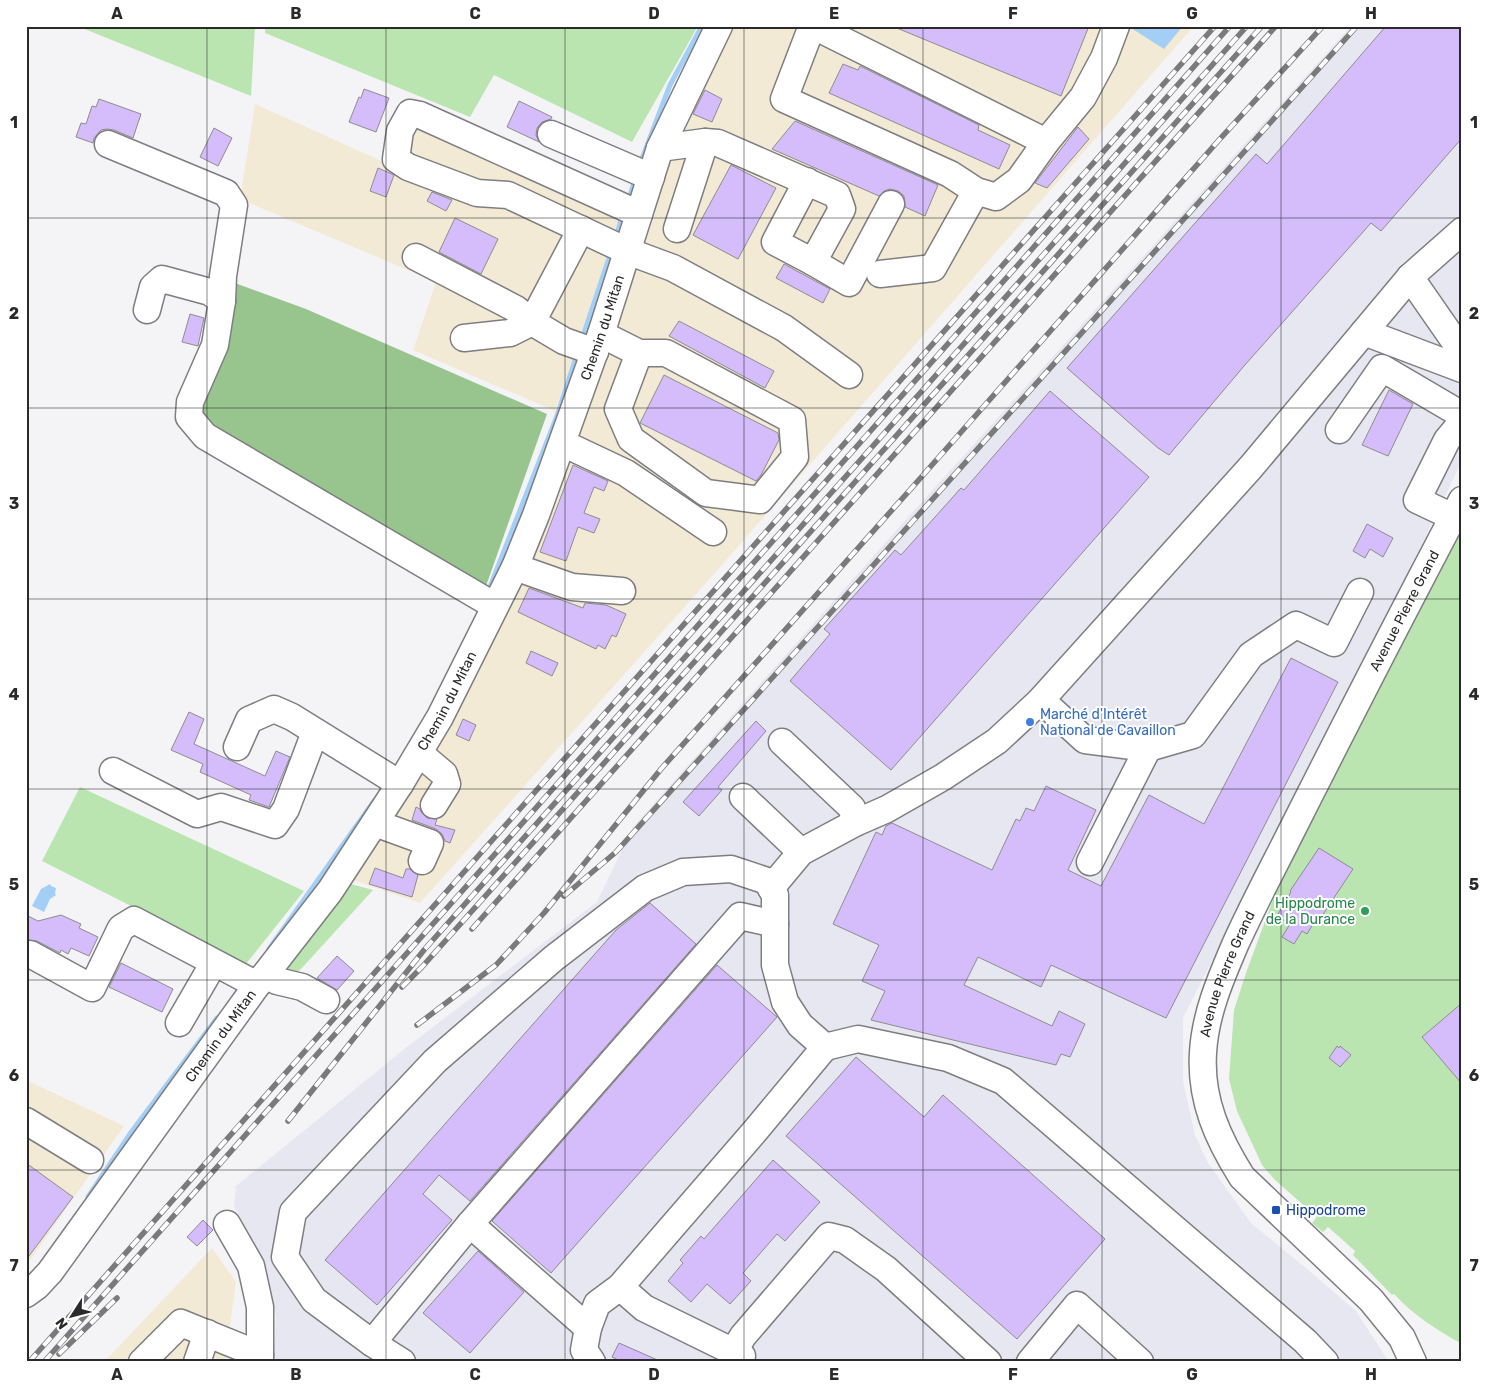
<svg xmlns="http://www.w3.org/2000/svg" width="1488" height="1388" font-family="Rubik,sans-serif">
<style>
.built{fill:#e7e7f1}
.industrial{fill:#f3ead5}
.green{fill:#bae5b1}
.forest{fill:#98c58e}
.water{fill:#a3cef6}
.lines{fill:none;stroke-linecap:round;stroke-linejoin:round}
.stream{stroke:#a3cef6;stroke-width:5}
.building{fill:#d5bdfc;stroke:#8d8c8e}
.minor-casing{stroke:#7e7e80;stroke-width:29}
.minor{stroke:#fff;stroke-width:26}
.rail-casing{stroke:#7a7a7b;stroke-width:5.5}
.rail{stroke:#fff;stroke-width:4;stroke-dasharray:11;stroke-linecap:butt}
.grid{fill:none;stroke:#2a2a2b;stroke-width:1;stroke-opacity:0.55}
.shop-dot{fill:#3f7fe0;stroke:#fff;stroke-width:2}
.leisure-dot{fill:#2e9e5b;stroke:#fff;stroke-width:2}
.transit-dot{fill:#1a4fb4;stroke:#fff;stroke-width:2}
.labels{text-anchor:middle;stroke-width:4;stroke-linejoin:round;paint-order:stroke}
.street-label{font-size:14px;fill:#2a2a2b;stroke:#fff}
.shop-label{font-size:14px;fill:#366cbe;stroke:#fff;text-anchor:start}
.leisure-label{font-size:14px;fill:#27864d;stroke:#fff;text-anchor:end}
.transit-label{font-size:14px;fill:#164399;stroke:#fff;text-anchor:start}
.neatline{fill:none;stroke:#2a2a2b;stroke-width:2}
.grid-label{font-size:16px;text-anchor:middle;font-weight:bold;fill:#2a2a2b}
</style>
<rect width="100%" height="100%" fill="#f4f4f7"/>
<path class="built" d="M1351,26h111v435l-75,155 -204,402v63l12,54 13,28 43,60 56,46 49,42 33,51h-1116l3,-45 -7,-36 -13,-35 -22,-40 2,-20 172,-140 189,-144 36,-75 268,-302z"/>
<path class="industrial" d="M726,26h468l-472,539 -302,338 -70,-24 127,-203 104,-246 73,-213 16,-62z
M407,97l218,106 -70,208 -142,-61 23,-68 -196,-83 15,-95 131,59z
M26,1080l98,46 -98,140z
M212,1248l24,34 -11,80h-121z"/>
<path class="green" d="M77,26h178l-4,70 -164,-66z
M265,26h433l-66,116 -138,-67 -24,42 -205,-84z
M1462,524v820c-25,-14 -49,-29 -68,-50l-2,1 -39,-40 2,-4 -27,-24 -5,5 -11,-9 5,-6 -42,-37 -13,-15 -25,-54 -8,-32 5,-69 12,-37 46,-125z
M80,787l224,104 -58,73 -204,-103z
M347,883l26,7 -72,79 -7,5 -12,-1z"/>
<path class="forest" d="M232,282l74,27 241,105 -61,172 -290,-168z"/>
<path class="water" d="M1132,26h51l-19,23 -33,-21z
M50,884l1,2 5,2 -1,5 1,2 -6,4 -6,13 -12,-6 9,-17z"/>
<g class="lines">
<path class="stream" d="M640,164l30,-79 32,-59
M628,202l7,-23
M616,237l7,-23
M582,339l29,-87
M488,592l69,-176 20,-62
M269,949l105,-148
M88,1197l44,-66 85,-113"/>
</g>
<path class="building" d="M892,26h197l-28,70z
M1386,26h76v112l-81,93 -10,-8 -127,143 -75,89 -11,-7 -91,-80 189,-214 11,10z
M843,64l15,6 2,-4 119,59 -1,5 32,15 -11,24 -170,-76z
M364,89l25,9 -13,34 -27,-10 10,-25 2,1z
M705,90l17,9 -10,23 -19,-8z
M99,99l42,15 -8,24 -19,-8 -7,-1 -6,1 -7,8 -1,5 -17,-6 5,-14 5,1 6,-18 4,1z
M519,101l33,16 -1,2 -9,3 -5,6 -1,7 3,7 -32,-15z
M795,121l143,64 -13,31 -20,-9 -1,-11 -6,-5 -8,-2 -6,2 -5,5 -107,-47z
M1078,127l11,12 -42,49 -12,-5z
M214,128l18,10 -14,28 -18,-9z
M731,165l45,23 -38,71 -45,-24z
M378,168l16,7 -8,22 -16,-6z
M432,192l20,8 -6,11 -19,-10z
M455,218l43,21 -17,35 -42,-22z
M784,264l46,25 -7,14 -47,-25z
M190,314l14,4 -6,28 -16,-4z
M679,321l95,50 -9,17 -96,-52z
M664,375l114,58 1,7 -18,35 -5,6 -116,-58z
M1389,390l24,14 -25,52 -26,-11z
M1050,391l99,86 -258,293 -101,-89 40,-47 -6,-5 71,-79 6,5 60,-67 3,2z
M573,465l35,16 -4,10 -10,-4 -10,26 16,6 -6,14 -16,-6 -12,34 -26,-9z
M1367,524l26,14 -10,19 -13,-8 -5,9 -12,-7z
M529,588l54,20 2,-5 21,2 20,9 -10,23 -4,-2 -7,14 -7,-4 -2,4 -78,-37z
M531,651l27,12 -6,13 -26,-13z
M1291,658l47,24 -172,336 -115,-53 -10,22 -63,-30 -14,28 88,41 7,-15 26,13 -15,33 -9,-3 -5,11 -185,-45 14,-29 -23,-10 17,-36 -46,-21 43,-92 6,3 4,-9 6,-3 100,47 24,-51 4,2 6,-13 8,3 12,-25 50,24 -28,60 33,16 48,-91 55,29z
M189,712l15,7 -10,25 71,32 11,-25 14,6 -21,50 -20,-7 2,-5 -51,-23 3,-8 -32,-14z
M463,719l13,6 -7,16 -13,-6z
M756,721l10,10 -48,56 4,3 -23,26 -16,-14z
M416,807l4,2 1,3 6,6 10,1 -2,6 20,5 -5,13 -5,-2 -3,-7 -6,-5 -24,-9z
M1319,848l34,21 -31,47 -3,-2 -12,20 -5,-3 -8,13 -12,-7 8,-13 -13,-8 14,-24 -1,-1z
M375,868l28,10 3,-9h4l8,6 -6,22 -43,-13z
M650,903l46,41 -226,257 -31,-26 -16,19 29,26 -75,85 -52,-45 291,-330z
M26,915l12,6 23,-6 20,9 -2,4 19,9 -9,19 -18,-8 -3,6 -7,-4 -1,3 -23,-12 -11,-1z
M337,956l17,15 -17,19 -20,-12z
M121,963l52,26 -11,23 -53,-25z
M717,965l60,52 -226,256 -59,-52z
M1462,1003v81l-40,-47z
M1337,1046l2,2 1,-2 11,9 -11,12 -11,-9z
M856,1057l68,60 19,-22 162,144 -88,100 -231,-203z
M773,1160l47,42 -35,39 -8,-7 -34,39 8,8 -21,23 -23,-20 -16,18 -23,-21 15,-18 -3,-3 21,-24 3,3z
M26,1163l47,34 -47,63z
M203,1220l10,10 -16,16 -10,-9z
M478,1251l46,41 -54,61 -47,-40z
M619,1343l43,19h-39l-11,-5z"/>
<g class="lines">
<defs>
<g id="minor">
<path d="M812,26l-28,73 166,75 26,17 20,6 23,-17 27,-38 37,-45 21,-39 12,-32"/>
<path d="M814,26l232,116"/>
<path d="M551,134l100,43"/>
<path d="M108,144l118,49 8,12 -11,71 -1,25 -7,44 -25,57 -1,15 16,19 290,170"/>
<path d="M660,148l45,-6 13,1 119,52 5,14 -29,53 -38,-20 32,-61"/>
<path d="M639,214l-219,-99 -10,-2 -10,18 -4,28 12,8 69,26 31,2 119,56 46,17 111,60 65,47"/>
<path d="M581,229l-49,93 32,19 31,11"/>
<path d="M677,229l28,-87"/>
<path d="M416,257l100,52 16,13 -22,11 -46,5"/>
<path d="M813,262l36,21 42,-79"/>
<path d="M880,274l53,-6 43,-77"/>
<path d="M1410,277l52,75"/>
<path d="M147,310l6,-23 9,-8 48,13 12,9"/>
<path d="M1364,332l98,37"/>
<path d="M601,334l38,19 -21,56 13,30 75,54 54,7 35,-43 -3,-37 -126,-67h-27"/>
<path d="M1339,430l43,-62 80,47"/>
<path d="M562,446l11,2 53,25 87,59"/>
<path d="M1453,517l-36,-17 30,-60 15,-18"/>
<path d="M515,567l57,20 50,4"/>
<path d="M1040,701l11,8 34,31 63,8 45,-13 58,-80 45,-30 38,18 26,-51"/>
<path d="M782,742l70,66 3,15"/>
<path d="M237,747l12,-27 25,-11 18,8 108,67"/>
<path d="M419,753l25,21 3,10 -13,21"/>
<path d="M113,771l84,43 24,-7 54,18 11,-16 29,-77"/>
<path d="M743,797l58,55"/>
<path d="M375,823l55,20 -8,18"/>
<path d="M1090,862l58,-114"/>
<path d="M771,888l30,-36 54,-29 32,-14 56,-32 54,-36 43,-40 211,-234 159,-190 52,-46"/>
<path d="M30,954l62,34 29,-60 13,-8 123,65"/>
<path d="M265,975l12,6 25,6 24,13"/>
<path d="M179,1023l29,-50"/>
<path d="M825,1047l33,-8 90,19 55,23 302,260 20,21"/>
<path d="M26,1121l64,39"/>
<path d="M227,1224l24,42 9,41v55"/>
<path d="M620,1287l24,21 98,48 -2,6"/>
<path id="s1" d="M26,1294l11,-8 13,-14 207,-287 73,-94 70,-107 40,-67 75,-150 21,-52 65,-181 59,-186 59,-122"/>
<path d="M588,1328l-118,-104 270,-308 35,8"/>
<path d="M372,1343l98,-119"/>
<path d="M733,1352l10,-16 86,-100 16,4 41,29 102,93"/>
<path d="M142,1362l39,-39 79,32"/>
<path d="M197,1362l10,-29"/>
<path d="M402,1362l-30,-19 -58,-43 -29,-43 8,-45 142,-151 119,-103 91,-70 38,-16 48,-3 36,12 8,14v70l10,37 15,23 25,22 -70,84 -135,156 -23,17 -9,24 -4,22 8,12"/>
<path d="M1030,1362l47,-57 63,57"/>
<path id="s2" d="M1413,1362l-11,-24 -31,-38 -129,-123c-24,-38 -42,-77 -39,-124 2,-38 17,-73 32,-108 18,-40 39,-79 59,-119 55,-109 111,-218 168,-326"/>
</g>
</defs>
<use href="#minor" class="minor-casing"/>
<use href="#minor" class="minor"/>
<defs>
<path id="rail" d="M564,896l52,-44 741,-826
M472,929l804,-903
M402,987l20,-20 840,-941
M417,1025l79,-60 48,-52 117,-144 248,-278 310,-351 104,-114
M288,1121l136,-171 823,-924
M59,1354l58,-56
M29,1362l1186,-1336
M44,1362l1186,-1336"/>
</defs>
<use href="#rail" class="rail-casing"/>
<use href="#rail" class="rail"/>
</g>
<path class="grid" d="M207,26v1336M386,26v1336M565,26v1336M744,26v1336M923,26v1336M1102,26v1336M1281,26v1336M26,218h1436M26,408h1436M26,599h1436M26,789h1436M26,980h1436M26,1170h1436"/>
<circle class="shop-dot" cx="1030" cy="722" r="5"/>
<circle class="leisure-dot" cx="1365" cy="911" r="5"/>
<rect class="transit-dot" x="1271" y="1205" width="10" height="10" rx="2.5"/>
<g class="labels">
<g class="street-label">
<text dy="5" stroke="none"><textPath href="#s1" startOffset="1134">Chemin du Mitan</textPath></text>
<text dy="5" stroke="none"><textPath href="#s2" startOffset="874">Avenue Pierre Grand</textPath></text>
<text dy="5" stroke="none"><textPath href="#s1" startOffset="729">Chemin du Mitan</textPath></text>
<text dy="5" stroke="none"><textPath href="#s2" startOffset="469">Avenue Pierre Grand</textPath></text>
<text dy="5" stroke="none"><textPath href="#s1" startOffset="324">Chemin du Mitan</textPath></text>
</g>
<g class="shop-label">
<text x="1040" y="719">Marché d'Intérêt<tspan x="1040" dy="16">National de Cavaillon</tspan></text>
</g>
<g class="leisure-label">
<text x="1355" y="908">Hippodrome<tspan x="1355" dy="16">de la Durance</tspan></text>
</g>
<g class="transit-label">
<text x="1286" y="1215">Hippodrome</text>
</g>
</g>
<rect width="1488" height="1388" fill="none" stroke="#ffffff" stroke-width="55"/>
<g transform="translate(72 1316) rotate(234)" stroke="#ffffff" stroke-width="4" paint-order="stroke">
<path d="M0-4L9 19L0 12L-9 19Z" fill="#2a2a2b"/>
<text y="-8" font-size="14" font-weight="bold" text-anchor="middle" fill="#2a2a2b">N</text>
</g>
<rect x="28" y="28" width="1432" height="1332" class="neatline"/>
<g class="grid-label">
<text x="117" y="19">A</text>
<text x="296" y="19">B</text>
<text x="475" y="19">C</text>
<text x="654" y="19">D</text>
<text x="834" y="19">E</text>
<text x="1013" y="19">F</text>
<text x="1192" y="19">G</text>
<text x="1371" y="19">H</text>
<text x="14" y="128">1</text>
<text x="1474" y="128">1</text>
<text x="14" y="319">2</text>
<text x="1474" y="319">2</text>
<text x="14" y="509">3</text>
<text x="1474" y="509">3</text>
<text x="14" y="700">4</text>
<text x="1474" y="700">4</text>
<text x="14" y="890">5</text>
<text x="1474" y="890">5</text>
<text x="14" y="1081">6</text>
<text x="1474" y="1081">6</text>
<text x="14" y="1271">7</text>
<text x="1474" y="1271">7</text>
<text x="117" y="1380">A</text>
<text x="296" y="1380">B</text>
<text x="475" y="1380">C</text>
<text x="654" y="1380">D</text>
<text x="834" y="1380">E</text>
<text x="1013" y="1380">F</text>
<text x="1192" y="1380">G</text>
<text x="1371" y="1380">H</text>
</g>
</svg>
